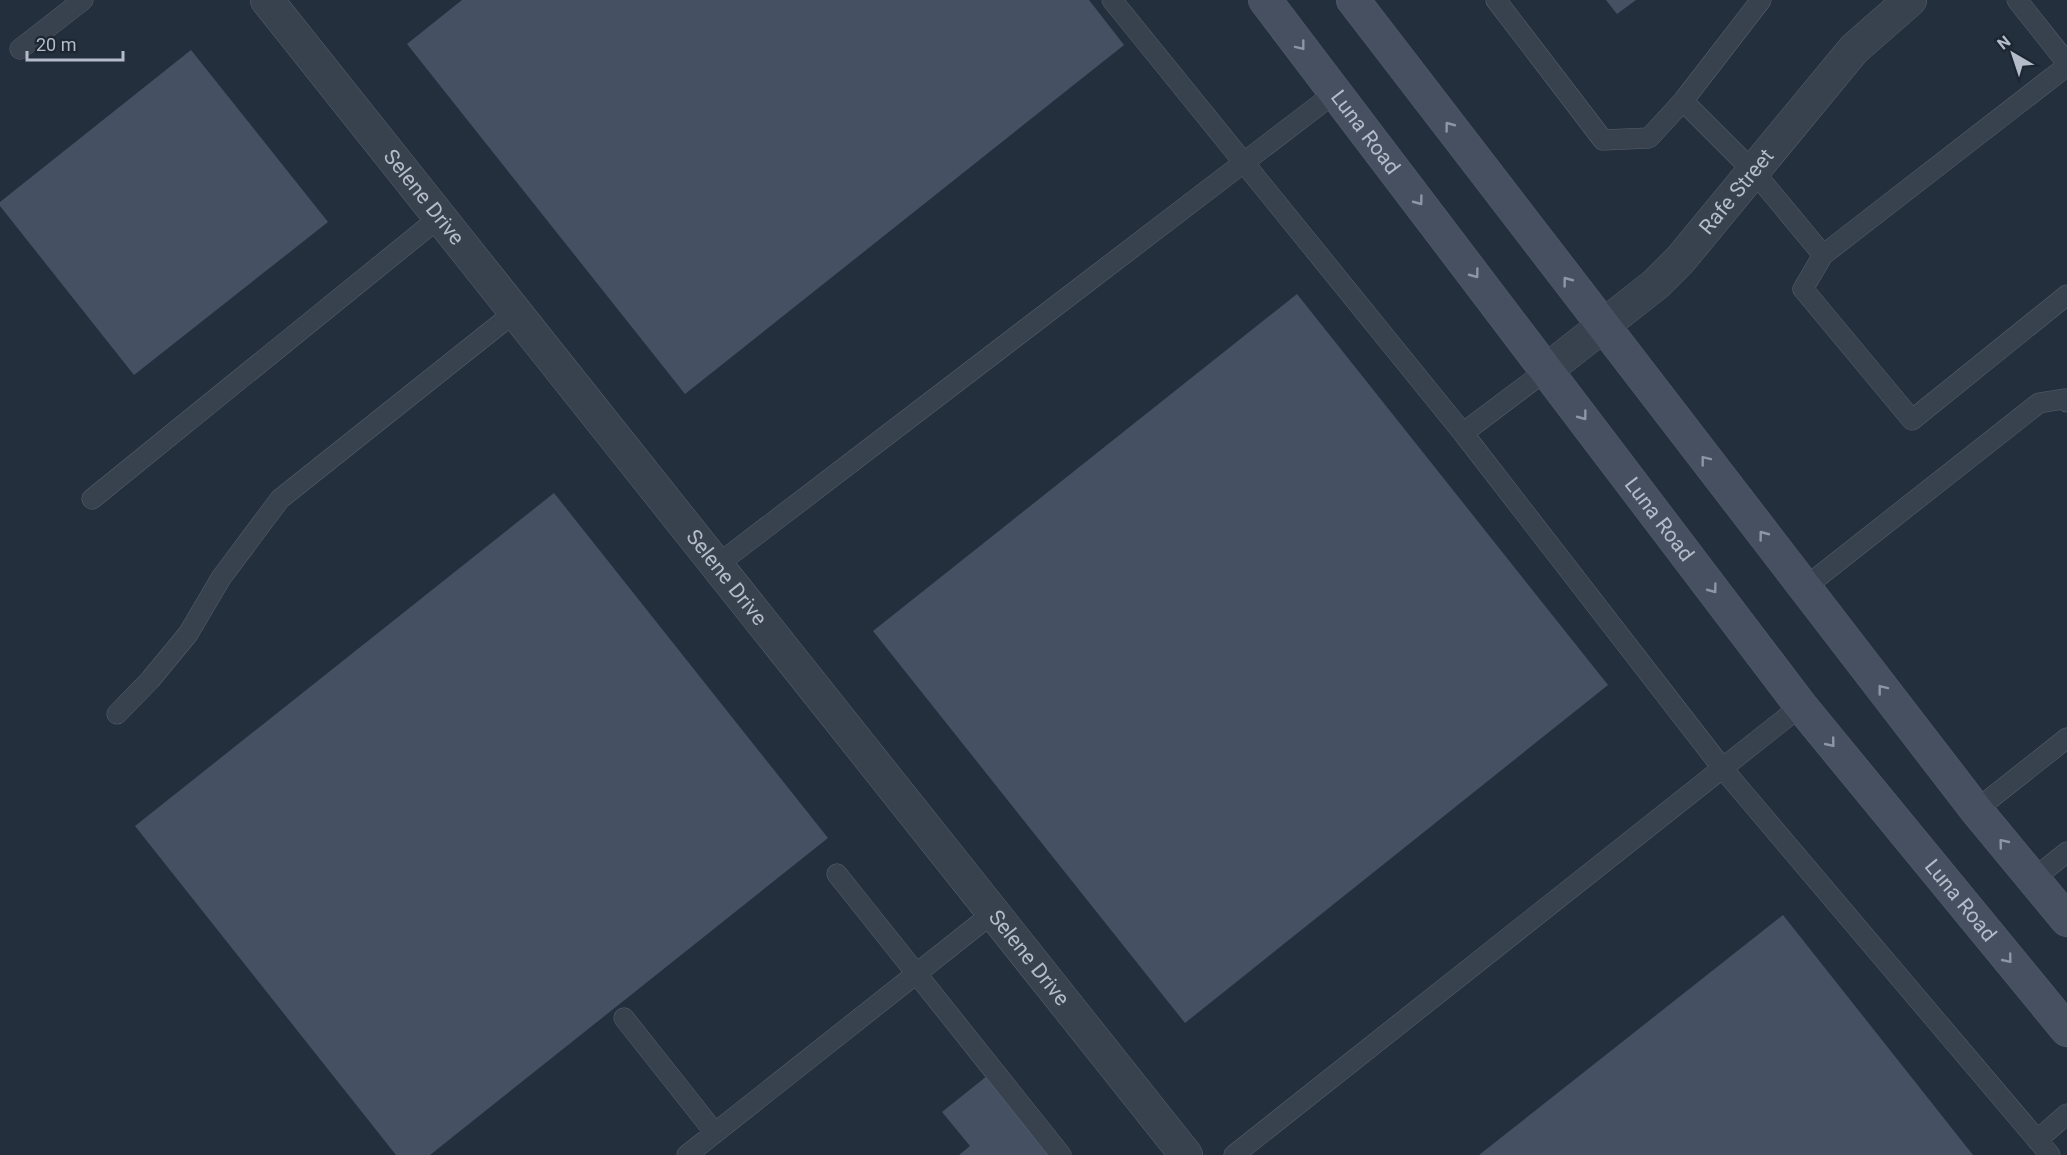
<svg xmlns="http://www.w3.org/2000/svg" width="2067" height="1155" font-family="Roboto,sans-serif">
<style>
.building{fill:#455162}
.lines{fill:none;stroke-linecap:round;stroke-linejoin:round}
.lane-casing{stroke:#565f6c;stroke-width:21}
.street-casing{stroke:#565f6c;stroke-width:34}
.secondary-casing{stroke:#565f6c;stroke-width:34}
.lane{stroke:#38414e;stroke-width:20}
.street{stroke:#38414e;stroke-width:33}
.secondary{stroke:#465061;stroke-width:33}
.oneway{stroke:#8e96a5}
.labels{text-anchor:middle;stroke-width:5;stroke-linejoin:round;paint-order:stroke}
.street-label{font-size:21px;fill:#b4bcc9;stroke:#1d2633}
</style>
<rect width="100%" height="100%" fill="#242f3e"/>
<path class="building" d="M462,0h627l35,45 -439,349 -278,-350z
M1606,0h30l-19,14z
M191,50l137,172 -194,153 -134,-169v-4z
M1297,294l311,391 -423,338 -312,-392z
M554,493l274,345 -398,317h-34l-261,-329z
M1783,915l190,240h-494z
M987,1076l62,79h-90l11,-9 -28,-34z"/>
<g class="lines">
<defs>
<path id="lane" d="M1112,0l351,433 260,336 327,386
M1496,0l107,140 46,-2 34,-37 78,-101
M2017,0l50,63
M20,49l63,-49
M1683,101l72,72 68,82 -20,34 109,131 155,-125
M1823,255l244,-189
M1463,433l85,-64
M92,499l348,-282
M717,565l619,-473
M1804,588l235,-185 25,-4 3,3
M117,714l33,-34 38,-46 33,-56 59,-79 235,-187
M1976,810l91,-72
M837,874l224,281
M2032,880l35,-28
M624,1018l91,115
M2037,1140l30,-26
M687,1155l306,-242
M1234,1155l567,-449"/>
<g id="street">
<path id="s1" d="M267,0l919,1155"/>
<path id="s2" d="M1548,369l108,-85 24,-24 174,-211 56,-49"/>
</g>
<g id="secondary">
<path id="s3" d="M1265,0l536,706 266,324"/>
<path d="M1353,0l623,810 91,110"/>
</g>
</defs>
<use href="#lane" class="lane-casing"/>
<use href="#street" class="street-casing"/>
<use href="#secondary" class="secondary-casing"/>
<use href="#lane" class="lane"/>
<use href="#street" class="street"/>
<use href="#secondary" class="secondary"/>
</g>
<defs><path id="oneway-chevron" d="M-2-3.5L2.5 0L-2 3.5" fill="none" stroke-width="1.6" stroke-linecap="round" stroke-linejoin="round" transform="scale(1.5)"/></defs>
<g class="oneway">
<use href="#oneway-chevron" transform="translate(1301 46) rotate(52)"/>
<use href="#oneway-chevron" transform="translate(1449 126) rotate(-127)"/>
<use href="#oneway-chevron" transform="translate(1419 201) rotate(53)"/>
<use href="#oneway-chevron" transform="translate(1475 274) rotate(53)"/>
<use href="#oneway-chevron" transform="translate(1567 281) rotate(-127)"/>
<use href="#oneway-chevron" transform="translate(1583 416) rotate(53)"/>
<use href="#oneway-chevron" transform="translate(1705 460) rotate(-128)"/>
<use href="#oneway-chevron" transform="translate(1763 535) rotate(-127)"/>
<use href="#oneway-chevron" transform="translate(1713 589) rotate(53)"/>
<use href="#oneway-chevron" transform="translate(1882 689) rotate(-128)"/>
<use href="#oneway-chevron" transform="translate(1831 743) rotate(51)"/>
<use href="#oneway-chevron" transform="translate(2003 843) rotate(-129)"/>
<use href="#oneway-chevron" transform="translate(2008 959) rotate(51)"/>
</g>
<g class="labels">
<g class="street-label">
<text dy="7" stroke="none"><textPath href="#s3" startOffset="166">Luna Road</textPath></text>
<text dy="7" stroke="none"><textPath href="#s2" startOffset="260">Rafe Street</textPath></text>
<text dy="7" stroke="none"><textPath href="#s1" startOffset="252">Selene Drive</textPath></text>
<text dy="7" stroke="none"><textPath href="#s3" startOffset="652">Luna Road</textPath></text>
<text dy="7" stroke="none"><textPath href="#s1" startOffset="738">Selene Drive</textPath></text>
<text dy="7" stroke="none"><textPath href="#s3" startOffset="1138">Luna Road</textPath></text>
<text dy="7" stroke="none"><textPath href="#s1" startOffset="1224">Selene Drive</textPath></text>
</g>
</g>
<g transform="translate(2013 54) rotate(321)" stroke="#1d2633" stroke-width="4.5" paint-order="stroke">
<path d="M0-4.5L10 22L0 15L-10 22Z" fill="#b4bcc9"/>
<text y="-9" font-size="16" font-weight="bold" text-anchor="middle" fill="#b4bcc9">N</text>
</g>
<path d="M27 51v9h96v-9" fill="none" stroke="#b4bcc9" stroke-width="3"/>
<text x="36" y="51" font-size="18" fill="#b4bcc9" stroke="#1d2633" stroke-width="4.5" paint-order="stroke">20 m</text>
</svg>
